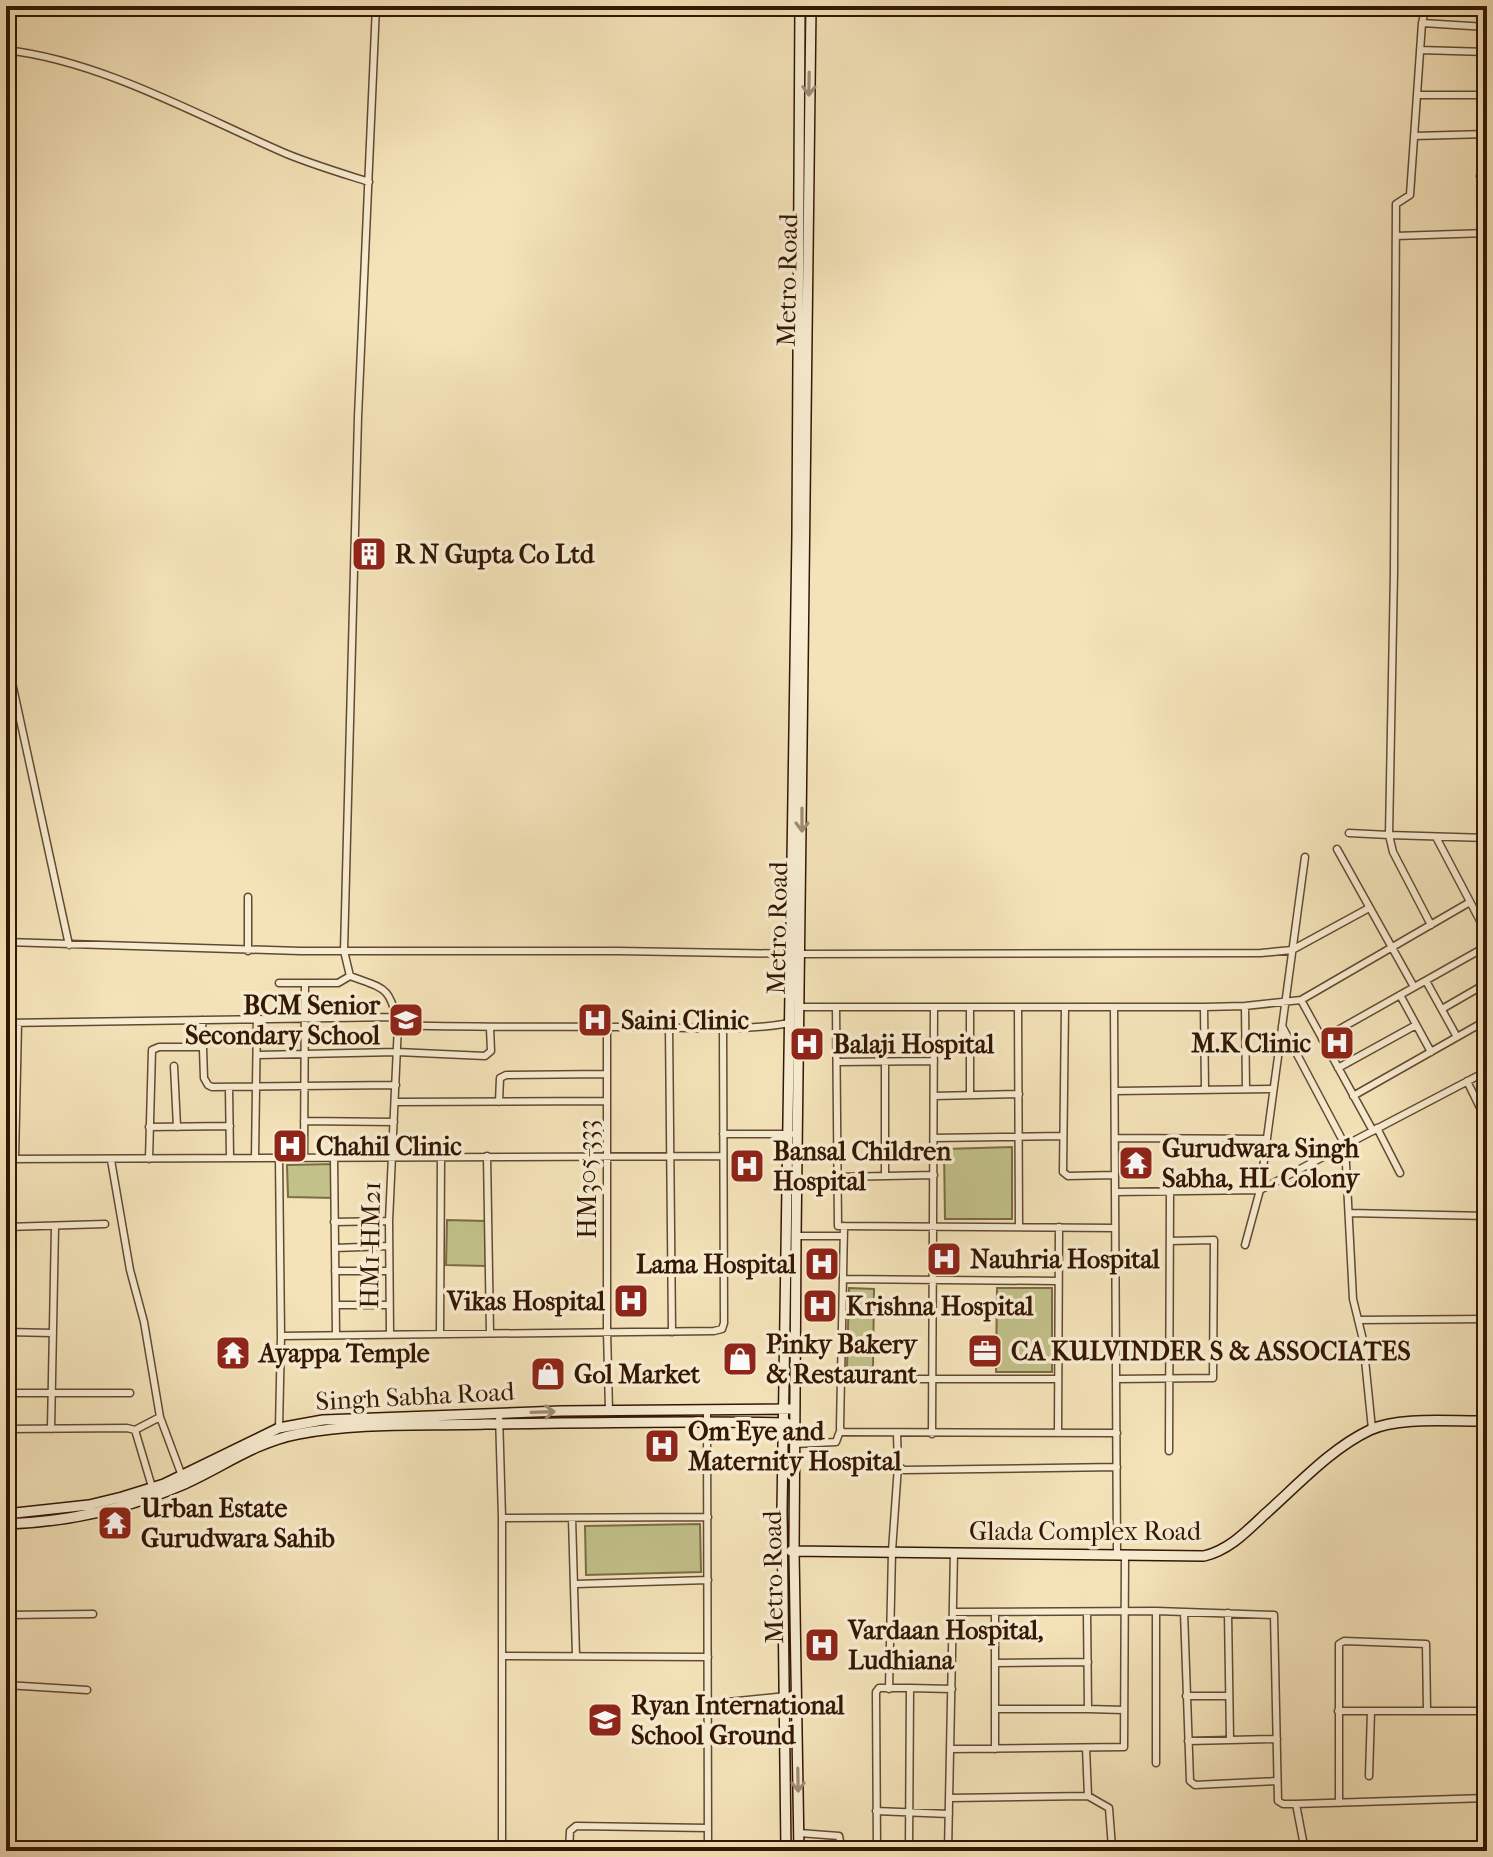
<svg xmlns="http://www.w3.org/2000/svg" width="1493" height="1857" font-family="'IM FELL French Canon',serif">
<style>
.green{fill:#c2c18a;stroke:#7a6c46;stroke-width:2}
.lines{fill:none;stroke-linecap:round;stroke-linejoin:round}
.street-casing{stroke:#634930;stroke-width:9}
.secondary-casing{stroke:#331603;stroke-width:12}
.street{stroke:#f8edd2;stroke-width:6}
.secondary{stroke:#f8edd2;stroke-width:9}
.oneway{stroke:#9f8c75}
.labels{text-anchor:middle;stroke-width:7;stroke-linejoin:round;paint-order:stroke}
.street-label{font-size:26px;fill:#331603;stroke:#f8edd2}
.poi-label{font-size:26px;font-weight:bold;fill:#331603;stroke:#f8edd2;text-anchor:start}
</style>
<rect width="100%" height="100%" fill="#f4e3b9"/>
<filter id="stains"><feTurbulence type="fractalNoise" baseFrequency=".0025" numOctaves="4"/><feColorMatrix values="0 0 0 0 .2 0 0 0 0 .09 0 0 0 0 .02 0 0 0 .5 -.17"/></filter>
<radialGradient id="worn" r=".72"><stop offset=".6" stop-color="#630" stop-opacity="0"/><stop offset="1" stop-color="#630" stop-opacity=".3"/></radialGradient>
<path class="green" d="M1012,1147v72h-67l-1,-70z
M335,1164v34l-47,-1 -1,-32z
M447,1220l39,1v45l-40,-1z
M849,1288l25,1 -1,79h-26z
M997,1288h55v84h-56z
M700,1524l1,48 -115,3 -1,-49z"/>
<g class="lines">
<defs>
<path id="street" d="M376,6l-18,411 -14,534 6,25c35,13 40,10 48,49l-9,196 1,113
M1426,6l-4,17 -12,172 -14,9 -2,368 -5,263 98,3
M1422,23l65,4
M6,50c96,11 193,66 281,104 27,11 54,19 82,28
M1420,50l67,2
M1417,95h70
M1414,136l73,-2
M1480,176l7,-1
M1396,236l91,-3
M6,655l63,290
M1349,833l40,2 4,17 38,73
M1436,837l51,97
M1337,849l77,138
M6,942l294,9h318l182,3 461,-1 31,-3 77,-42
M248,951v-54
M1426,981l31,56
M279,983h59l12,-7
M1400,995l31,57
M1301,1000l72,131
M1245,1006l1,83
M798,1007h406l41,-1 56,-6 169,-98
M836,1007l2,219 277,2
M1018,1007l1,220
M1065,1007l-2,165 5,4 47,-1
M1114,1007l3,547
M1204,1007l1,83
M1442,1009l45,-26
M202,1020l2,58 4,7 4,2 184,-2
M6,1023l390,-6
M398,1025c79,3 159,1 239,2 50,0 103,5 153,-4
M1282,1026l63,119 8,154 10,41 9,89
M607,1027v304l2,80
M669,1027l3,305
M1322,1039l165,-93
M258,1055l139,-3 88,4 6,-5 -1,-23
M837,1062l97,-1
M885,1062v114
M174,1066l3,61
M1338,1068l78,-43
M1467,1081l20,41
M229,1088l1,70
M1115,1091l158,-2
M970,1095v-88
M934,1096l85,-2
M1353,1096l134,-76
M395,1102l212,-1
M499,1102l1,-24 6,-3 101,-1
M304,1121l90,1
M149,1127l81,-1
M1377,1128l23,45
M723,1134h68
M934,1138l129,-2
M1115,1138l151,1
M487,1156l3,177
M255,1158l2,-141
M279,1158l2,178 -2,92
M304,1158l1,-173
M334,1158l2,176
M6,1159l716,-3
M15,1159l3,-136
M149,1159l3,-109 7,-3h44
M838,1177l96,-2
M1115,1192l145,-2 227,-119
M1349,1213l138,3
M334,1222l55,-1
M844,1226l-4,202 2,4 275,1
M6,1227l99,-3
M796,1236h48
M1245,1245l15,-55 45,-333
M335,1248l54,-2
M335,1271h54
M843,1279l215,2
M336,1305h53
M1358,1320l129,-1
M6,1332l47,1
M440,1333l1,-176
M281,1336l433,-5 8,-2 2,-6 -1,-296
M842,1379h216
M1116,1379l97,-1 1,-138 -44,1
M6,1393h124
M707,1410l1,441
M499,1414l3,104v333
M160,1417l22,59
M6,1429l121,-1 8,2 25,-13 -16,-95 -14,-52 -19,-110
M51,1429l4,-202
M135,1430l17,57
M1058,1433l1,-206
M897,1434l1,32 6,4 213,-3
M932,1434l2,-427
M794,1444l42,-2 4,-11
M1169,1451l1,-260
M6,1476l3,38
M502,1518l206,-1
M572,1518l4,138
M576,1584l132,-4
M1156,1611v152
M953,1612l203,-1 118,4 4,186 5,3h13
M995,1612v137
M1087,1612l1,97 36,1
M1184,1612l6,169 5,4 82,-4
M1228,1613l2,126
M6,1615l87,-1
M502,1656l206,1
M995,1663l93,-1
M6,1685l81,5
M910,1688l42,1
M889,1689l3,-138 6,-85
M1186,1696h42
M708,1704l88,-9
M995,1709h93
M1338,1711h149
M1188,1741l89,-2
M1086,1748l2,48
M950,1749l174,-2 1,-193
M1369,1776l2,-65
M950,1798l138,-2 21,12 3,40
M1339,1803v-159l5,-3 82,3 1,67
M876,1811l73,3
M799,1833l40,3 3,15
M948,1846l164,2 1,3
M569,1851l1,-20 6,-5 132,2
M877,1851l-1,-159 3,-4h31l-1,163
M948,1851l6,-299
M1305,1851l-9,-47 191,-6"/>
<path id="secondary" d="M6,1514l83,-9 33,-8 42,-13 115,-56 44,-8 238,-9 228,-2
M6,1524c61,-2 120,-15 176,-39 39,-17 73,-43 116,-51 61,-12 125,-8 187,-10 101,-1 201,-4 302,-1
M791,1551l413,5c25,-6 42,-24 60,-41 33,-29 66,-66 106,-85 30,-14 84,-8 117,-9
M786,1851l-4,-340 15,-975 3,-530
M799,1851l-5,-299 2,-316 15,-1230"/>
</defs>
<use href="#street" class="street-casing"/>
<use href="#secondary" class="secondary-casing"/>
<use href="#street" class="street"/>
<use href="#secondary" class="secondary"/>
</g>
<defs><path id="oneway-shaft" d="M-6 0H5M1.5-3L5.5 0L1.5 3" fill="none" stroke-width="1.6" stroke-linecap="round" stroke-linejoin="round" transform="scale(2)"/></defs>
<g class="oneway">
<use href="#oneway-shaft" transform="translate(809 84) rotate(91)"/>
<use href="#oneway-shaft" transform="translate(802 820) rotate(90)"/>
<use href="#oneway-shaft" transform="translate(543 1412) rotate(-2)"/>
<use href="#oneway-shaft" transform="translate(798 1780) rotate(89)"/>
</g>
<defs>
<symbol id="building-square" viewBox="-11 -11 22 22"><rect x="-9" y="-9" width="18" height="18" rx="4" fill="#8f2418" stroke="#f8edd2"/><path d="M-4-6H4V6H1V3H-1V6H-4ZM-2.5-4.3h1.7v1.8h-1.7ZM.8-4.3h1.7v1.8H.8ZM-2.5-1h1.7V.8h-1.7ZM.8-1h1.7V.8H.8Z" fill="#fff"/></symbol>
<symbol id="school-square" viewBox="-11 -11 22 22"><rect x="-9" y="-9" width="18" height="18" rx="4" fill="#8f2418" stroke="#f8edd2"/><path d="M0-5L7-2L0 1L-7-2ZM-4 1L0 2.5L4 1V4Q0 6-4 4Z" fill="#fff"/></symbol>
<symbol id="hospital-square" viewBox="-11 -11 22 22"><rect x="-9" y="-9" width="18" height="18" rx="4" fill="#8f2418" stroke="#f8edd2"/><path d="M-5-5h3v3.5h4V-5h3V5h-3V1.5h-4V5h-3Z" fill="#fff"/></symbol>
<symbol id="temple-square" viewBox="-11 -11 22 22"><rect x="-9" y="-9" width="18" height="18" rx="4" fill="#8f2418" stroke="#f8edd2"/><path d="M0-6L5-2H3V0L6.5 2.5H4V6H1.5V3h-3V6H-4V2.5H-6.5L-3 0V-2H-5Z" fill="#fff"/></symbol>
<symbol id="office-square" viewBox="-11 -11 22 22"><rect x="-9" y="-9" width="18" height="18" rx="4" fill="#8f2418" stroke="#f8edd2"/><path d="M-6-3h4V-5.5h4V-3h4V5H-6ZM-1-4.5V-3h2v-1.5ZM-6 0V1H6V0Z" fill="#fff"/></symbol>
<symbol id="shop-square" viewBox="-11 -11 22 22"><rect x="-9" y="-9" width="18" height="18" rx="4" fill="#8f2418" stroke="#f8edd2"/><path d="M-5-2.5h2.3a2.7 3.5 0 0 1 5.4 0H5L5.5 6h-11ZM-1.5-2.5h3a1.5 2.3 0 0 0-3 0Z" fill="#fff"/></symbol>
</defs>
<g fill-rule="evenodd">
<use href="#building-square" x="349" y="534" width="40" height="40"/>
<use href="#school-square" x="386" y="1000" width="40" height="40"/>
<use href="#hospital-square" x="575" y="1000" width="40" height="40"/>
<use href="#hospital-square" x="1317" y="1023" width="40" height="40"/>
<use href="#hospital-square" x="787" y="1024" width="40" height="40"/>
<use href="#hospital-square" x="270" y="1126" width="40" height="40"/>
<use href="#temple-square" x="1116" y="1143" width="40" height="40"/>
<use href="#hospital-square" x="727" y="1146" width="40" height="40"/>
<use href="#hospital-square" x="924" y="1239" width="40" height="40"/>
<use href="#hospital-square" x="802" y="1244" width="40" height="40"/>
<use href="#hospital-square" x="611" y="1281" width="40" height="40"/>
<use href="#hospital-square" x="800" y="1286" width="40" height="40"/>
<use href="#office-square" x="965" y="1331" width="40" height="40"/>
<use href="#temple-square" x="213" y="1333" width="40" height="40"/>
<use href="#shop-square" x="720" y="1339" width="40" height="40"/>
<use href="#shop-square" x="528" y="1354" width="40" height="40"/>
<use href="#hospital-square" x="642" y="1426" width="40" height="40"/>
<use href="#temple-square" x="95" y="1503" width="40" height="40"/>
<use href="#hospital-square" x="802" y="1625" width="40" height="40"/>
<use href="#school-square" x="585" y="1700" width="40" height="40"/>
</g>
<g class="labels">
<g class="street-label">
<text transform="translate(787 280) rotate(-89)" y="9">Metro Road</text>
<text transform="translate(777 928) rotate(-89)" y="9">Metro Road</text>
<text transform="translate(587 1179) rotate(-90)" y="9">HM305-333</text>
<text transform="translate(370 1245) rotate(-89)" y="9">HM1-HM21</text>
<text transform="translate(415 1396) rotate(-3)" y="9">Singh Sabha Road</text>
<text x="1085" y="1540">Glada Complex Road</text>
<text transform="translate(773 1577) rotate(-91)" y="9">Metro Road</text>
</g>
<g class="poi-label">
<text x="395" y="563">R N Gupta Co Ltd</text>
<text x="380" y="1014" text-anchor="end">BCM Senior<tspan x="380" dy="30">Secondary School</tspan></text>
<text x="621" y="1029">Saini Clinic</text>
<text x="1311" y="1052" text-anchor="end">M.K Clinic</text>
<text x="833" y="1053">Balaji Hospital</text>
<text x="316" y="1155">Chahil Clinic</text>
<text x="1162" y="1157">Gurudwara Singh<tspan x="1162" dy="30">Sabha, HL Colony</tspan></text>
<text x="773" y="1160">Bansal Children<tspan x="773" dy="30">Hospital</tspan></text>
<text x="970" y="1268">Nauhria Hospital</text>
<text x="796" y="1273" text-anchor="end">Lama Hospital</text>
<text x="605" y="1310" text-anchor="end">Vikas Hospital</text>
<text x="846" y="1315">Krishna Hospital</text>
<text x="766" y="1353">Pinky Bakery<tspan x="766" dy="30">&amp; Restaurant</tspan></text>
<text x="1011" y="1360">CA KULVINDER S &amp; ASSOCIATES</text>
<text x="259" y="1362">Ayappa Temple</text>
<text x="574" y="1383">Gol Market</text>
<text x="688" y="1440">Om Eye and<tspan x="688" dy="30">Maternity Hospital</tspan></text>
<text x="141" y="1517">Urban Estate<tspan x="141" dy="30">Gurudwara Sahib</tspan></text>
<text x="848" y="1639">Vardaan Hospital,<tspan x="848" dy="30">Ludhiana</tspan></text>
<text x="631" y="1714">Ryan International<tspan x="631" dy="30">School Ground</tspan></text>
</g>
</g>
<rect width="1493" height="1857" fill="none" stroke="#f4e3b9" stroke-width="32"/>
<rect x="8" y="8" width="1477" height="1841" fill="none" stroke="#331603" stroke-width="4"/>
<rect x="16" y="16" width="1461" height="1825" fill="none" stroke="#331603" stroke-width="2"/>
<rect width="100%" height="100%" filter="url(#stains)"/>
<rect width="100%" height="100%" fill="url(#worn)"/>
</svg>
